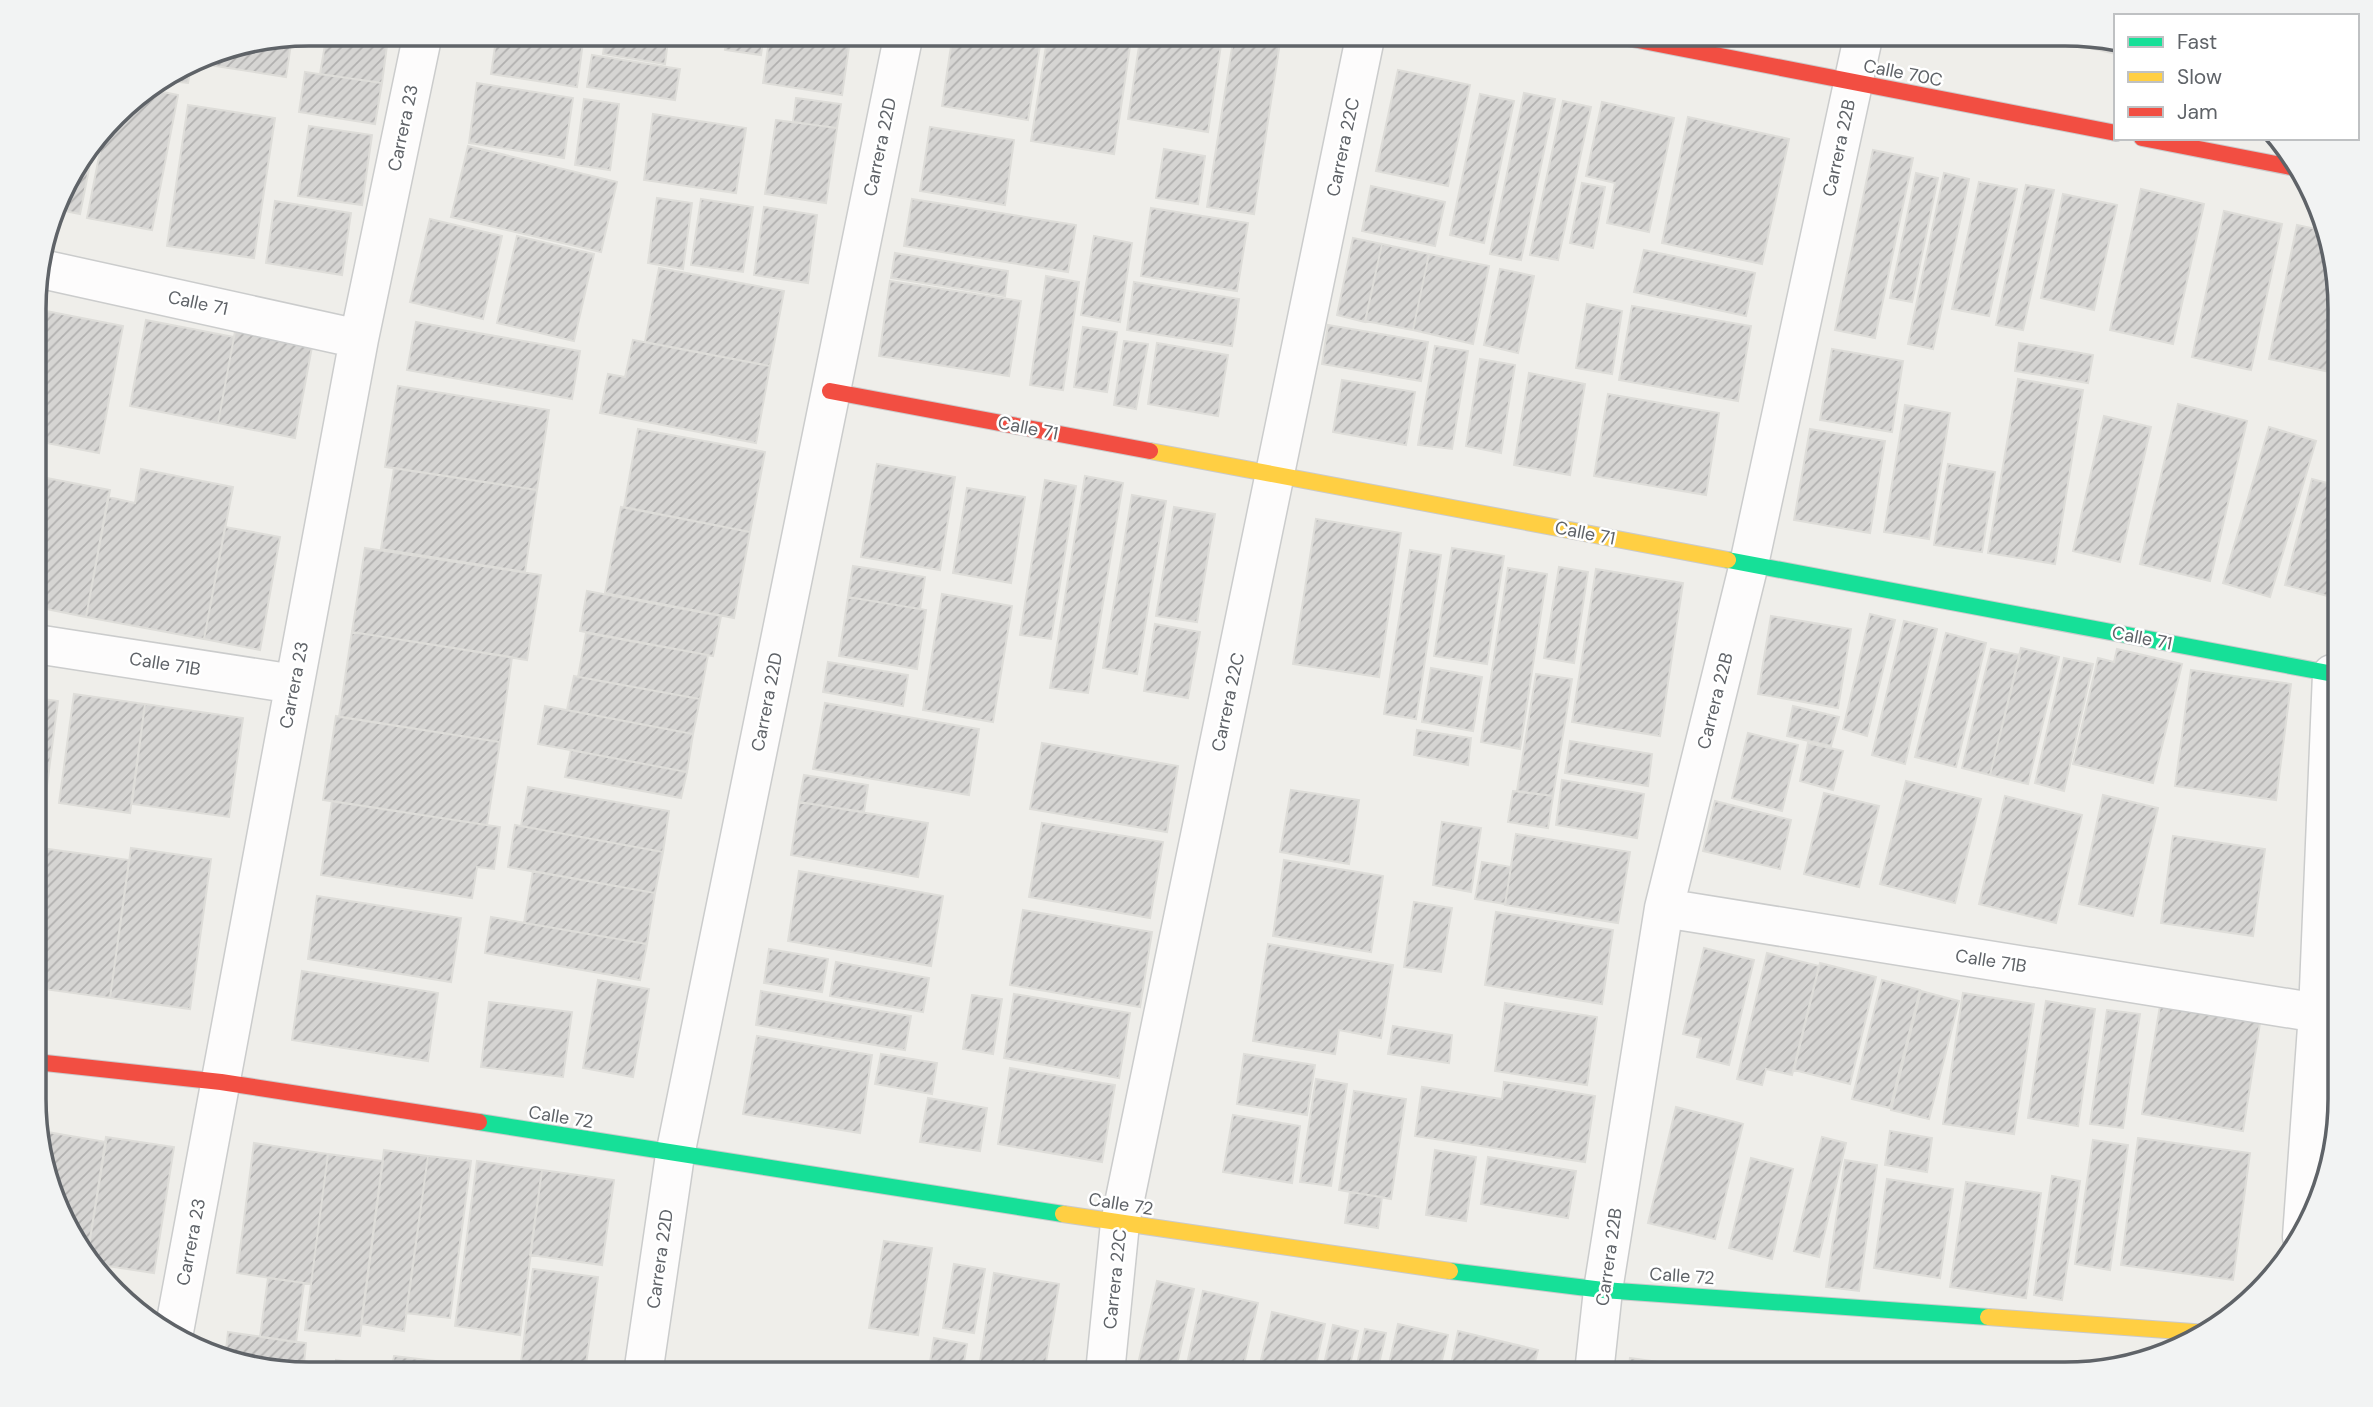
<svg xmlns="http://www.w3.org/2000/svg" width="2373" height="1407" font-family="'DM Sans',sans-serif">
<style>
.building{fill:url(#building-hatch);stroke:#deddd9;stroke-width:2}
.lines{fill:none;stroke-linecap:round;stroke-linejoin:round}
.street-casing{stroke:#cbcccc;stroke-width:41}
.fast-casing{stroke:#cacacb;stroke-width:18}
.slow-casing{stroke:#cacacb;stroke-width:18}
.jam-casing{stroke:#cacacb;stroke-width:18}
.street{stroke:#fdfcfc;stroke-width:38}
.fast{stroke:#16e098;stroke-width:16}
.slow{stroke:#ffcf43;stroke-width:16}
.jam{stroke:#f24e42;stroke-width:16}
.labels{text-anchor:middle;stroke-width:5;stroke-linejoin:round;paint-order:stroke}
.street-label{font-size:18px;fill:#5f6368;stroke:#fff}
.rim{fill:none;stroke:#5f6368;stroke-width:3.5}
</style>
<defs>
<pattern id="building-hatch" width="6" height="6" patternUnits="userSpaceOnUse" patternTransform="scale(1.75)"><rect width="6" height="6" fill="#d6d5d3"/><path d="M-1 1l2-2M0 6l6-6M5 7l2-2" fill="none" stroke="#b1b0af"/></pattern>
</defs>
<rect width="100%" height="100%" fill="#efeeea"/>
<path class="building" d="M327,33l61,5 -6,45 -62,-9z
M497,33h27l59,9 -6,45 -86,-13z
M606,33h63l-4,31 -62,-10z
M728,33h36l-3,22 -36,-5z
M770,33h81l-9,62 -79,-12z
M953,33h89l-14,87 -86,-14z
M1048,33h84l-18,121 -83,-13z
M1141,33h52l29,5 -14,94 -80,-13z
M1986,33h63l-3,13z
M1234,35l46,7 -26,172 -47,-7z
M2079,35l37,5v14l-39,-9z
M292,37l-6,40 -84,-13 2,-10z
M592,55l88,14 -5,31 -88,-13z
M192,62l-4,21 -26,-3z
M1398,70l72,15 -22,101 -72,-15z
M305,72l77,11 -7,41 -76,-12z
M477,83l96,15 -9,60 -95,-15z
M148,89l30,6 -26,135 -65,-12 17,-87 23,-29z
M1524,93l31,6 -34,161 -31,-6z
M1480,94l34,7 -30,142 -34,-8z
M796,98l45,6 -4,24 -44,-6z
M584,99l35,5 -9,66 -35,-5z
M1563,101l28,6 -33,153 -28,-5z
M1602,102l72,16 -25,114 -42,-9 8,-40 -29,-7z
M188,105l87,13 -21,140 -87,-12z
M653,114l93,14 -10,65 -92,-13z
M1688,117l101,22 -27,125 -100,-21z
M776,120l61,8 -11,75 -61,-9z
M309,126l63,9 -10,70 -64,-9z
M930,127l84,13 -9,65 -85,-14z
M94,144l-14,70 -25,-5 7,-22z
M468,146l149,36 -16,70 -150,-35z
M1164,149l41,7 -7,48 -42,-6z
M1873,150l40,8 -38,180 -40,-8z
M1916,173l22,5 -26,124 -22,-4z
M1944,173l25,6 -36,170 -25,-5z
M1979,182l38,7 -28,127 -37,-7z
M1582,183l23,4 -12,61 -23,-5z
M2026,185l28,5 -31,140 -27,-5z
M1371,186l74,16 -10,44 -73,-15z
M2141,189l63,15 -31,140 -63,-14z
M2063,194l54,11 -23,105 -53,-12z
M657,198l35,5 -9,66 -35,-6z
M701,199l52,8 -10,65 -52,-7z
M912,199l164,26 -8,47 -164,-26z
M275,201l76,12 -9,62 -76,-12z
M764,207l53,8 -9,68 -54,-8z
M1151,208l97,15 -11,68 -96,-15z
M2224,211l58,13 -31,146 -59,-13z
M430,219l72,17 -19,83 -73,-17z
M2297,225l24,5 18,60v84l-70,-15z
M517,236l77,18 -20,87 -77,-18z
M1094,236l38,7 -12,79 -39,-7z
M1353,238l29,6 -17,78 -28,-7z
M1382,244l47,10 -16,76 -48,-9z
M1644,250l111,23 -9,43 -112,-24z
M895,253l113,18 -3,25 -114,-18z
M1429,254l60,12 -16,78 -60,-14z
M659,268l125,23 -14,75 -125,-24z
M1500,269l34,7 -16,77 -34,-8z
M1046,276l33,6 -16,108 -33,-5z
M890,281l131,20 -12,75 -130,-20z
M1134,282l105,17 -7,47 -105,-16z
M1587,304l35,7 -10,63 -36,-6z
M1632,306l119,20 -13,75 -119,-21z
M36,309l87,17 -24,127 -63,-12z
M146,320l88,17 -16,86 -88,-17z
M237,321l77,15 -19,102 -77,-15z
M416,322l164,29 -8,48 -165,-29z
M1328,325l100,17 -7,39 -99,-17z
M1083,327l34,5 -10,60 -33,-5z
M633,340l137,26 -14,77 -156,-30 8,-39 17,3z
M1124,341l24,3 -12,65 -22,-4z
M1157,343l71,12 -10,61 -70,-12z
M2019,343l74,12 -5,28 -73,-12z
M1435,346l33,5 -16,98 -34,-4z
M1832,349l71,12 -11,71 -72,-12z
M1480,359l35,6 -14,88 -35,-7z
M1529,373l56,11 -15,91 -56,-10z
M2018,379l65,11 -28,174 -67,-11z
M1342,380l73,12 -9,53 -73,-13z
M398,386l151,24 -12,80 -152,-23z
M1608,394l111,19 -13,82 -112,-19z
M2178,404l69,17 -37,160 -70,-17z
M1905,405l45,8 -21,126 -45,-7z
M2104,416l47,11 -31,135 -47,-11z
M2269,427l47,14 -46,156 -47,-14z
M638,429l127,23 -15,80 -126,-25z
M1810,429l75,12 -15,92 -76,-13z
M877,464l78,13 -15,93 -79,-13z
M1948,464l47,8 -13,80 -48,-7z
M394,468l143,22 -12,82 -144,-23z
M141,469l92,18 -29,152 -118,-22 22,-120 27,6z
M36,476l74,14 -24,127 -50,-10z
M1085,476l38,7 -35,210 -38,-5z
M2312,479l27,7v113l-54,-14z
M1045,480l31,6 -25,153 -31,-4z
M967,488l58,9 -14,86 -58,-10z
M1132,495l34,6 -29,173 -34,-6z
M621,507l129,25 -16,86 -129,-25z
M1174,507l41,7 -18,108 -41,-6z
M1316,519l85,14 -22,144 -86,-13z
M225,527l55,10 -20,113 -56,-11z
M365,548l176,27 -14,85 -175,-28z
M1452,548l52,8 -17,108 -53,-8z
M1410,550l31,5 -25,164 -32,-5z
M853,566l72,11 -5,32 -72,-12z
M1559,567l29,5 -14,91 -30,-5z
M1508,568l39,6 -27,175 -39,-7z
M1596,569l87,14 -23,153 -88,-14z
M587,591l134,25 -8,40 -133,-25z
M942,594l70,12 -19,116 -70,-12z
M848,597l78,13 -9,59 -78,-13z
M1870,614l25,6 -28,116 -24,-7z
M1771,616l80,13 -13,79 -80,-14z
M1904,621l33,8 -32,135 -33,-9z
M1155,624l45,8 -12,66 -44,-7z
M352,632l160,25 -12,85 -161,-25z
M586,633l122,22 -8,44 -122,-22z
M1946,633l40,10 -30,124 -41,-10z
M2021,648l38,9 -31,127 -38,-9z
M1991,649l29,6 -30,120 -28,-7z
M2117,649l65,15 -29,119 -80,-19 25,-106 16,4z
M2064,658l29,6 -29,127 -29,-8z
M828,662l80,13 -5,31 -80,-14z
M1431,668l51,9 -9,54 -51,-9z
M2191,670l100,14 -15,116 -101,-14z
M1536,674l36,5 -19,117 -36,-5z
M574,676l126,23 -7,35 -126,-24z
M74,694l71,10 -15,109 -71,-10z
M36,698l22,3 -15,115 -7,-1z
M825,703l154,26 -10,66 -156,-26z
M145,704l98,14 -14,99 -97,-13z
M545,706l148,28 -6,38 -149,-28z
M1793,706l46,11 -8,29 -44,-10z
M336,716l164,26 -13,83 -164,-25z
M1417,730l54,8 -3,27 -54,-10z
M1748,733l50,12 -16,66 -50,-13z
M1570,741l82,13 -4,32 -83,-13z
M1042,743l136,23 -11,66 -137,-23z
M1808,743l35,8 -10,39 -33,-9z
M571,750l116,22 -6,26 -116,-21z
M804,775l64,10 -4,27 -65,-10z
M1562,780l82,14 -7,44 -81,-13z
M1906,781l75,18 -26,104 -75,-19z
M528,787l141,24 -6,41 -142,-26z
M1291,790l68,10 -10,64 -69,-12z
M1513,791l40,5 -5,32 -40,-6z
M1824,793l55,13 -20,81 -55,-13z
M2103,795l55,13 -25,108 -54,-12z
M2005,796l77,19 -26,108 -77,-19z
M332,801l168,26 -6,42 -17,-2 -5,31 -151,-23z
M1715,801l76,19 -11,49 -77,-18z
M799,802l129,21 -10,54 -127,-22z
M1442,822l39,6 -10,64 -38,-7z
M1042,823l121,19 -13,76 -121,-21z
M515,825l148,27 -8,41 -147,-26z
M36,833l7,1 -7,52z
M1516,834l114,18 -12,71 -113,-18z
M2173,836l92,13 -12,87 -92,-13z
M41,848l88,12 -19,138 -74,-10v-102z
M131,848l80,11 -21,150 -80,-11z
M1284,860l99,16 -12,76 -98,-16z
M1482,862l29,5 -6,37 -30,-5z
M533,871l122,22 -8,51 -123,-21z
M799,871l144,25 -12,70 -143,-25z
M317,896l144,22 -10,64 -143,-23z
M1414,902l38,6 -11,64 -37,-5z
M1023,910l129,22 -12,75 -130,-22z
M1496,912l117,18 -11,74 -117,-19z
M491,917l156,27 -7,36 -155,-27z
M1268,944l125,21 -12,73 -42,-8 -4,24 -82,-13z
M1704,948l50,12 -25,105 -32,-8 4,-19 -18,-4z
M769,949l59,10 -6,33 -58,-9z
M1767,953l52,13 -27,109 -26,-6 -4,16 -25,-6z
M836,962l93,16 -6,34 -93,-16z
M1820,963l56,14 -26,107 -56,-14z
M302,971l136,22 -10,68 -136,-21z
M598,980l51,9 -16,88 -50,-9z
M1882,980l38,10 -30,118 -38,-9z
M761,991l150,25 -6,34 -149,-25z
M1921,991l38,10 -30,118 -38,-9z
M1963,993l71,11 -20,130 -71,-10z
M1014,994l116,19 -11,65 -115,-20z
M972,995l30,4 -9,55 -30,-5z
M2046,1001l49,8 -17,117 -50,-8z
M489,1002l83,10 -9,65 -82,-10z
M1505,1003l92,14 -10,68 -92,-14z
M2160,1006l100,17 -17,108 -101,-17z
M2107,1010l33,4 -17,114 -33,-4z
M1393,1026l59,9 -3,28 -61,-9z
M757,1036l115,19 -12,78 -117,-19z
M881,1054l56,9 -5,31 -57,-10z
M1244,1054l71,11 -8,50 -70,-11z
M2338,1066h1l-1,54 -6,-1z
M1010,1068l105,17 -13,77 -104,-18z
M1316,1079l31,5 -16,102 -31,-4z
M1504,1082l91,14 -10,66 -170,-26 7,-49 80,12z
M1354,1091l52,8 -15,100 -52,-9z
M928,1098l59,10 -7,43 -60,-9z
M1676,1107l67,17 -28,115 -67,-16z
M1233,1115l67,11 -8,57 -69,-11z
M36,1130l70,12 -19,116 -8,-7z
M1890,1131l42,7 -5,34 -42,-7z
M106,1137l68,10 -20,126 -60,-9 -7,-6z
M1822,1137l24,6 -27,114 -25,-6z
M2138,1138l112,15 -17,127 -112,-15z
M2093,1140l35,5 -18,125 -35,-6z
M254,1143l74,11 -17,130 -74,-11z
M384,1150l44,6 -24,175 -43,-7z
M1435,1150l41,7 -10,64 -40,-6z
M328,1154l55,7 -23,175 -55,-6z
M428,1156l43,5 -21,157 -44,-5z
M1488,1157l88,14 -8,47 -87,-14z
M1751,1158l42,11 -21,90 -43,-11z
M1845,1160l32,5 -18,126 -33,-4z
M477,1161l65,9 -22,165 -65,-9z
M542,1170l72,10 -12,85 -72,-10z
M2052,1176l28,5 -18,119 -28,-5z
M1887,1179l66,10 -13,89 -66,-10z
M1966,1182l75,11 -15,105 -76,-11z
M1350,1192l32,5 -4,31 -33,-5z
M884,1241l48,7 -14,87 -49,-7z
M954,1264l31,5 -11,64 -31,-5z
M533,1269l65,8 -13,95 -64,-10z
M994,1273l65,11 -15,90h-66z
M268,1278l36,5 -8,59 -36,-5z
M1157,1281l37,8 -19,84 -37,-9z
M1203,1291l55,12 -16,70h-57z
M1272,1312l53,12 -11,49h-56z
M1398,1324l50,11 -9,38h-52z
M1333,1325l25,6 -10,42h-26z
M1365,1329l21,4 -9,40h-22z
M1458,1331l80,19 -6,23h-67l-15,-3z
M228,1332l78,11 -3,30 -66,-9 -12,-5z
M934,1338l33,6 -5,30h-34z
M394,1356l49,6 -1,12h-51z
M1630,1358l58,8 -1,7h-59z
M336,1360l56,8 -1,6h-57z"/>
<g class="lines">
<defs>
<path id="street" d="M37,268l322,71
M36,644l258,40
M1664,908l654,105
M2302,1237l16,-224 14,-339
M173,1337l186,-998 64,-306
M1105,1373l15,-150 246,-1190
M1594,1373l9,-83 61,-382 85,-344 115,-531
M643,1374l32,-219 229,-1122"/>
<path id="fast" d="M1728,560l611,115
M479,1122l584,92
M1450,1271l153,19 385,27"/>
<path id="slow" d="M1150,451l578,109
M1063,1214l387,57
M1988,1317l219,16"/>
<path id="jam" d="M1602,33l514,100
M2142,138l159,31
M830,391l320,60
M36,1062l185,20 258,40"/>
</defs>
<use href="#street" class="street-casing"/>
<use href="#fast" class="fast-casing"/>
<use href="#slow" class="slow-casing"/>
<use href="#jam" class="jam-casing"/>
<use href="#street" class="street"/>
<use href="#fast" class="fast"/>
<use href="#slow" class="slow"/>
<use href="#jam" class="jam"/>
</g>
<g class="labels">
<g class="street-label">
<text transform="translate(1903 73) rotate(11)" y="6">Calle 70C</text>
<text transform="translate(403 128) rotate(-78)" y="6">Carrera 23</text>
<text transform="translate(880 147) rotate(-78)" y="6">Carrera 22D</text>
<text transform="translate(1343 147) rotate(-78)" y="6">Carrera 22C</text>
<text transform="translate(1839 148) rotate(-78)" y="6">Carrera 22B</text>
<text transform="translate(198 303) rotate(12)" y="6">Calle 71</text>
<text transform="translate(1028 428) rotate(11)" y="6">Calle 71</text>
<text transform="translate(1585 533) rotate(11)" y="6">Calle 71</text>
<text transform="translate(2142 638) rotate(11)" y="6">Calle 71</text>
<text transform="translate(165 664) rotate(9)" y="6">Calle 71B</text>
<text transform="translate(294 685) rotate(-79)" y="6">Carrera 23</text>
<text transform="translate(1715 701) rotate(-76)" y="6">Carrera 22B</text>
<text transform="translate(767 702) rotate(-79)" y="6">Carrera 22D</text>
<text transform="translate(1228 702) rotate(-78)" y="6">Carrera 22C</text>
<text transform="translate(1991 961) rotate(9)" y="6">Calle 71B</text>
<text transform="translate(561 1117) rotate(9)" y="6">Calle 72</text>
<text transform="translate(1121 1204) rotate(9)" y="6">Calle 72</text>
<text transform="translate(191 1242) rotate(-79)" y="6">Carrera 23</text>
<text transform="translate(1609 1257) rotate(-82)" y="6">Carrera 22B</text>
<text transform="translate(660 1259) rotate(-82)" y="6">Carrera 22D</text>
<text transform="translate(1682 1276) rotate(4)" y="6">Calle 72</text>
<text transform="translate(1115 1279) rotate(-84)" y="6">Carrera 22C</text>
</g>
</g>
<path d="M0 0H2373V1407H0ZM309 46H2065A263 263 0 0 1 2328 309V1099A263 263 0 0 1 2065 1362H309A263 263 0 0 1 46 1099V309A263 263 0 0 1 309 46Z" fill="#f2f3f3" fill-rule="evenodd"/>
<path class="rim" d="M309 46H2065A263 263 0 0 1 2328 309V1099A263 263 0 0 1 2065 1362H309A263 263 0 0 1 46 1099V309A263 263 0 0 1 309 46Z"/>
<rect x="2114" y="14" width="245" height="126" fill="#ffffff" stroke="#bfc1c3" stroke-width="2"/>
<rect x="2128" y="37" width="35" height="10" fill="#16e098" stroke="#bfc1c3" stroke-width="2"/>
<text x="2177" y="49" font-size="21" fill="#5f6368">Fast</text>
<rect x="2128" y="72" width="35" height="10" fill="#ffcf43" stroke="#bfc1c3" stroke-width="2"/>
<text x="2177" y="84" font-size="21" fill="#5f6368">Slow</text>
<rect x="2128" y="107" width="35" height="10" fill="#f24e42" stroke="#bfc1c3" stroke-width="2"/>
<text x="2177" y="119" font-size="21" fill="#5f6368">Jam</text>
</svg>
